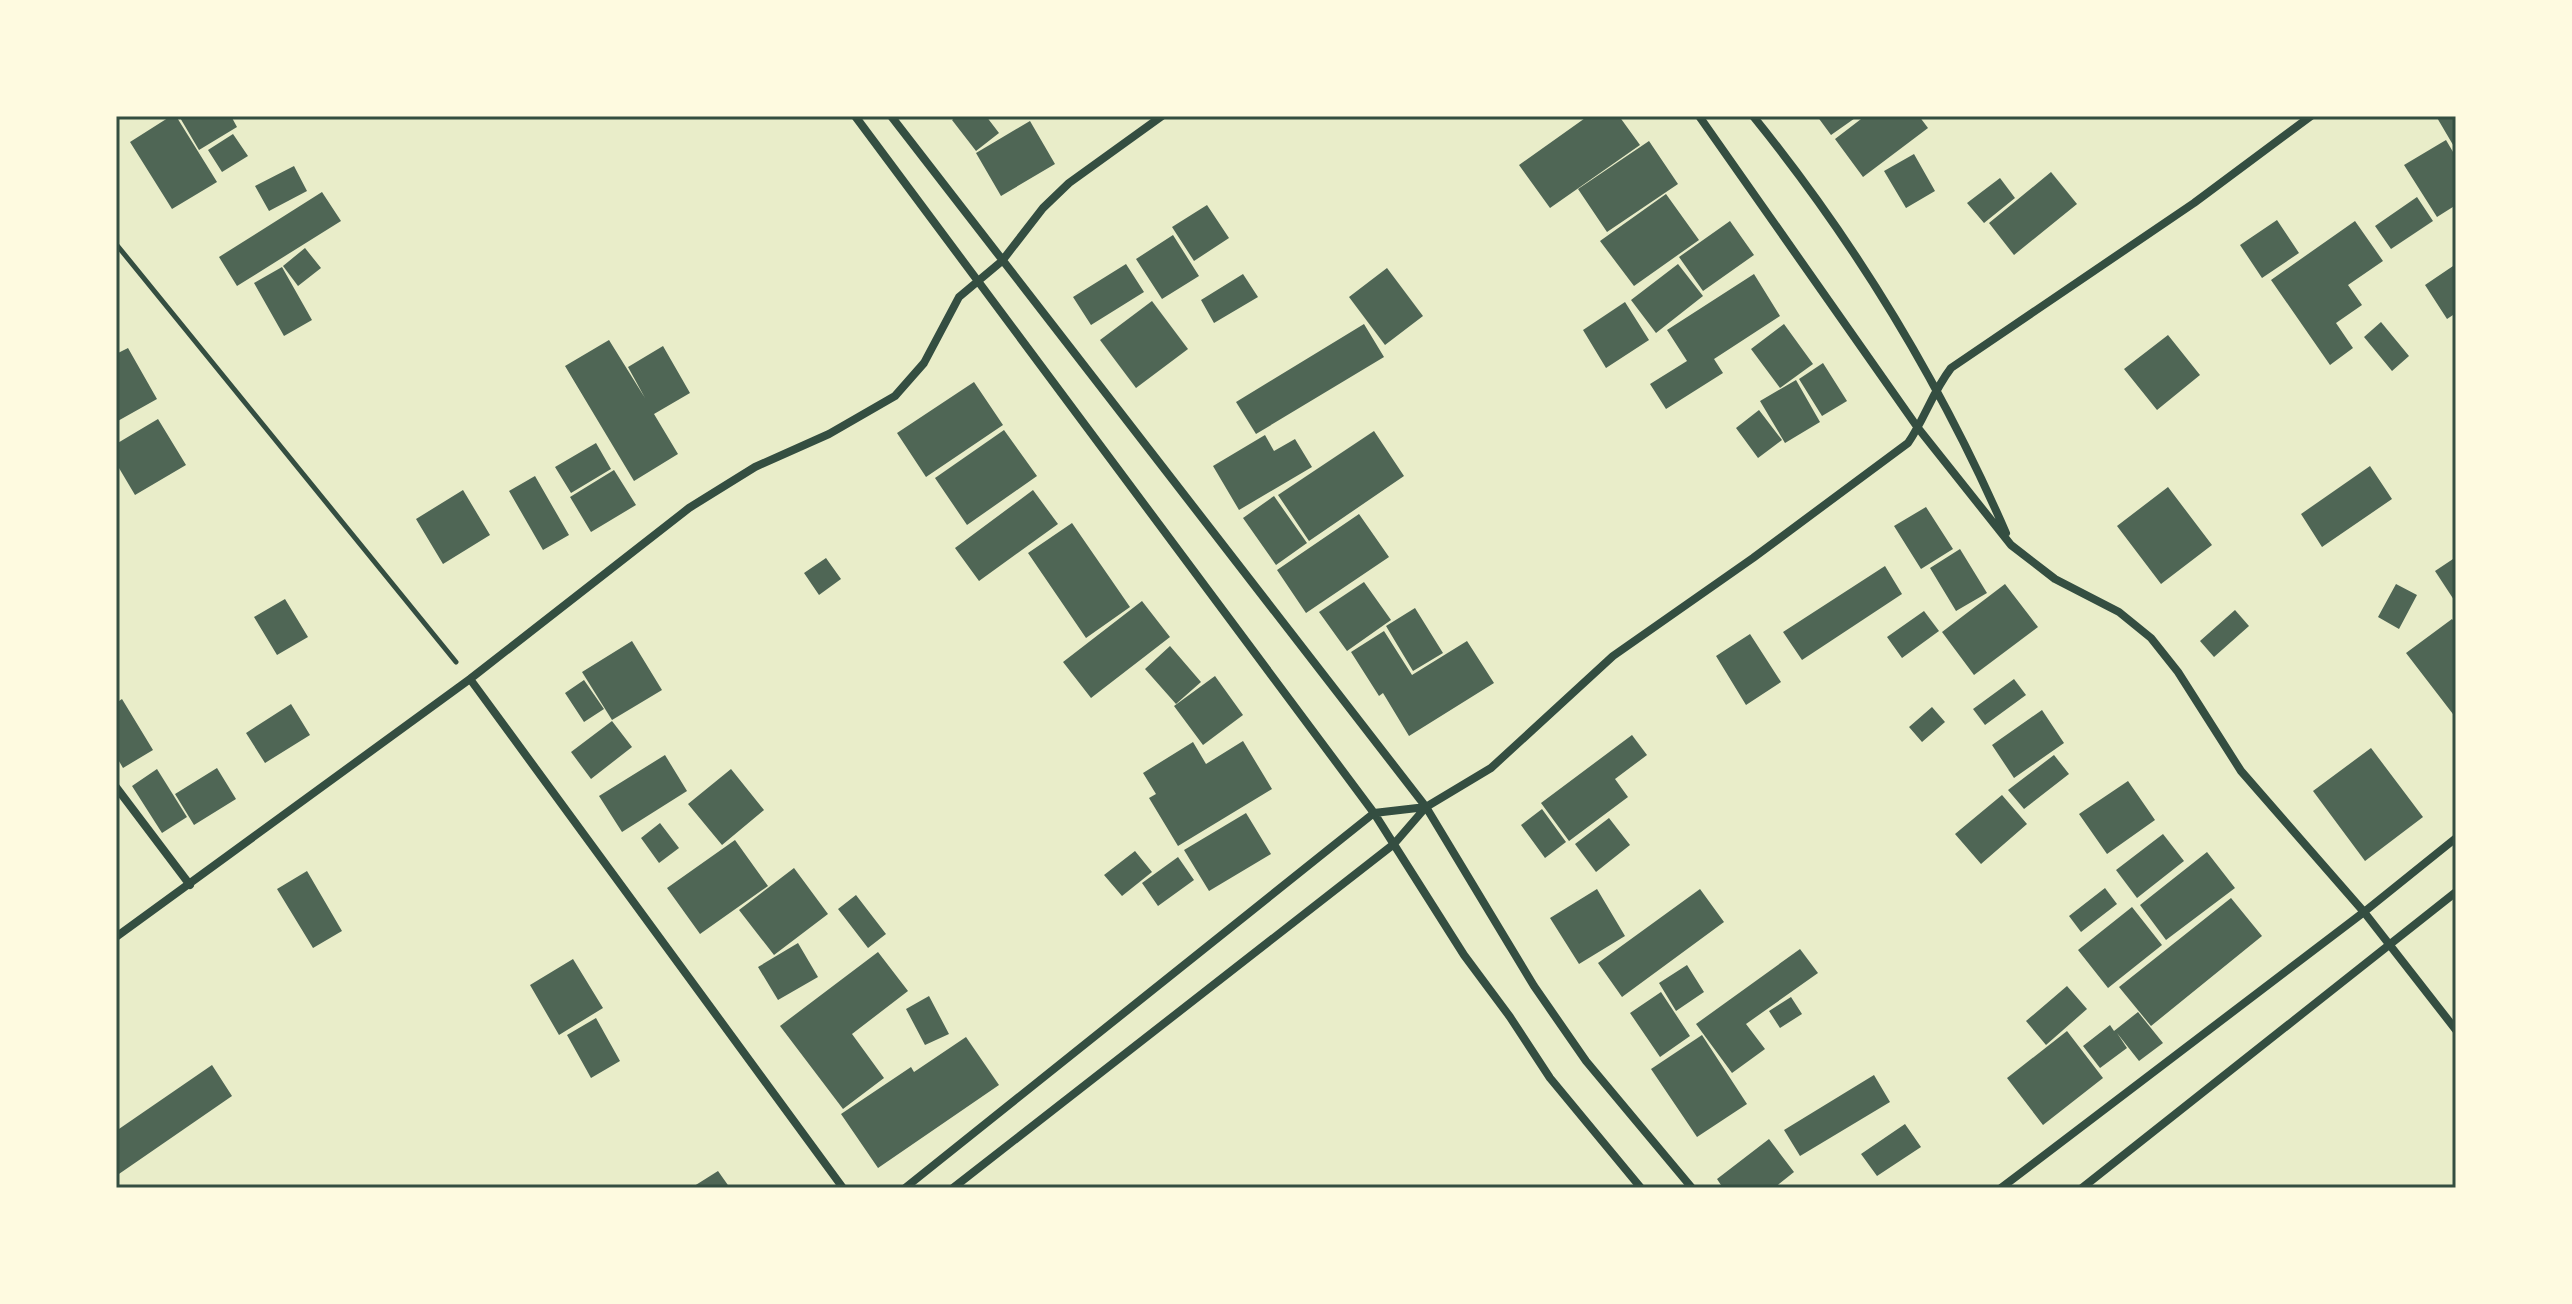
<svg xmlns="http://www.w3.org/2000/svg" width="2572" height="1304" font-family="'Source Sans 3',sans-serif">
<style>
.building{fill:#4f6655}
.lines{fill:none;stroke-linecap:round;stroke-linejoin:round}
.path{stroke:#344e41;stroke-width:5}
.minor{stroke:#344e41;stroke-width:8}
.neatline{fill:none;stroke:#344e41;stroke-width:3}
</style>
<rect width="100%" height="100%" fill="#e9edc9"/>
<path class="building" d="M171,116h5l41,66 -45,27 -42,-67z
M179,116h52l6,11 -38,23z
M957,116h29l13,17 -23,18 -24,-31z
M1588,116h31l21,29 -90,63 -31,-43z
M1817,116h41l-27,19z
M1865,116h54l9,12 -65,49 -28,-38z
M2436,116h20v34z
M1030,121l25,43 -54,32 -25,-43z
M233,134l15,22 -26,16 -14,-22z
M2446,140l10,17v48l-19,12 -33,-52z
M1649,141l29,43 -71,48 -29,-43z
M1914,154l21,37 -29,17 -22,-37z
M294,166l13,25 -38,20 -14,-25z
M2051,172l26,32 -63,51 -25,-32z
M2000,178l15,20 -31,25 -17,-20z
M322,192l19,29 -104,65 -18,-29z
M1666,194l33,46 -65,46 -34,-45z
M2417,197l16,24 -42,28 -16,-23z
M1207,205l22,33 -35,23 -22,-34z
M2277,220l22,33 -37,25 -22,-33z
M1730,221l24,34 -51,36 -24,-34z
M2355,221l28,40 -35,24 14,20 -26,18 17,25 -23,17 -59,-85z
M1173,235l26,41 -37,23 -26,-40z
M305,248l16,20 -23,18 -15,-20z
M1126,264l18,28 -53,33 -18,-28z
M1678,264l25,32 -47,37 -25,-33z
M2456,264v49l-9,6 -22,-34z
M282,267l30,53 -28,16 -30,-53z
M1387,268l36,48 -38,29 -36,-48z
M1243,274l15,23 -44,26 -13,-23z
M1754,274l26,42 -66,43 9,14 -57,36 -16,-25 37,-23 -20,-31z
M1152,301l36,48 -52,39 -36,-48z
M1625,302l24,38 -43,28 -23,-38z
M2381,322l28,34 -17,15 -28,-34z
M1364,324l20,33 -128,77 -20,-32z
M1784,324l29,40 -33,24 -29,-39z
M2168,335l32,40 -43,35 -33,-41z
M609,340l36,58 -17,-31 35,-21 27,47 -36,21 24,40 -44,27 -69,-115z
M128,348l29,51 -41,23v-68z
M1823,363l24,38 -25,15 -23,-37z
M1796,380l24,42 -35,21 -25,-42z
M974,382l29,43 -77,52 -29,-44z
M1759,410l23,30 -24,18 -22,-30z
M158,419l28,46 -51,30 -19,-32v-19z
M1004,430l33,46 -70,49 -32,-47z
M1374,431l30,45 -95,65 -31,-46z
M1265,435l9,16 21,-12 17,28 -73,43 -26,-44z
M596,443l15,26 -40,24 -16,-26z
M2370,466l22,33 -70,48 -21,-33z
M614,470l22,35 -45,27 -21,-35z
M535,476l34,59 -26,15 -34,-59z
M2168,487l44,58 -51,39 -44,-58z
M463,490l27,45 -47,29 -27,-45z
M1033,490l25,34 -79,57 -24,-33z
M1274,496l33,47 -31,22 -33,-47z
M1926,507l27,42 -32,20 -27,-43z
M1359,514l30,43 -83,56 -29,-43z
M1072,523l58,84 -44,31 -58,-85z
M1960,549l27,44 -31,18 -26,-43z
M2456,557v46l-21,-32z
M826,558l15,21 -22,16 -15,-22z
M1885,566l17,28 -100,66 -19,-28z
M1364,582l27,38 -44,31 -28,-39z
M2005,584l33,43 -64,48 -32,-43z
M2396,584l21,11 -18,34 -21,-12z
M285,599l23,38 -31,18 -23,-38z
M1142,601l28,36 -79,61 -28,-36z
M1415,608l28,45 -30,18 -27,-45z
M2235,610l14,16 -35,31 -14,-16z
M1924,611l15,20 -37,27 -15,-21z
M2452,619l4,5v94l-50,-65z
M1384,631l28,44 55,-34 27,42 -85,53 -26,-43 -4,3 -28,-44z
M1750,634l31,48 -35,23 -30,-49z
M632,641l30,49 -50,30 -30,-48z
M1170,646l31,36 -25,22 -31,-35z
M1215,676l28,39 -40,30 -29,-39z
M2014,679l12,16 -41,30 -12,-16z
M584,680l20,29 -20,13 -19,-29z
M122,699l31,51 -30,18 -7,-12v-53z
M291,704l19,31 -45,28 -19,-30z
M1932,707l13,15 -23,20 -13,-15z
M2042,710l22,33 -50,35 -22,-33z
M612,721l20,26 -41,32 -20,-27z
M1632,735l15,20 -32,24 13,18 -59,44 -28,-38z
M1243,741l29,48 -94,57 -29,-48 7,-4 -13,-21 50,-31 13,22z
M2371,748l52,69 -58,44 -52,-70z
M665,755l22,36 -65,41 -23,-36z
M2054,755l15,19 -45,35 -16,-19z
M217,768l19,31 -42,26 -19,-31z
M157,769l30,48 -25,16 -30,-47z
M731,769l33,41 -42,35 -34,-41z
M2128,781l27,39 -48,34 -28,-40z
M2002,795l25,29 -46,40 -26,-30z
M1542,809l24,33 -21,16 -24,-33z
M1246,813l25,41 -62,37 -25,-41z
M1609,818l21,27 -34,27 -21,-28z
M660,823l19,25 -20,15 -18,-25z
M2163,834l21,27 -47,37 -21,-28z
M735,840l33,46 -68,48 -33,-46z
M1135,851l17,21 -30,24 -18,-21z
M2207,852l28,36 -69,52 -26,-35z
M1178,857l16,23 -36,26 -16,-23z
M794,868l34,46 -54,41 -35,-45z
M307,871l35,60 -29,17 -36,-59z
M2105,888l12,16 -36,28 -12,-16z
M1597,889l28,47 -46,28 -29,-46z
M1700,889l24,33 -102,75 -24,-34z
M856,895l30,39 -18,14 -30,-39z
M2231,898l31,38 -111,90 -32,-39z
M2132,907l30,38 -54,43 -30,-38z
M798,943l20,34 -40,23 -20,-33z
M1800,949l18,24 -72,51 19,25 -33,24 -36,-49z
M878,952l30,39 -56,43 32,44 -41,31 -63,-83z
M573,959l30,49 -44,27 -29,-50z
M1687,965l17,27 -28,19 -17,-28z
M2067,986l20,23 -41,36 -20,-24z
M1661,992l29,44 -30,21 -30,-44z
M929,996l20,38 -24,11 -19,-36z
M1791,997l11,17 -22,14 -11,-17z
M2138,1012l25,31 -24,18 -22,-28 10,15 -27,20 -17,-22 27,-21 4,6z
M596,1018l24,43 -29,17 -24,-43z
M2067,1031l36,47 -60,47 -36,-47z
M1702,1035l45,69 -50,33 -46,-68z
M966,1037l33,48 -121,83 -37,-54 70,-47 3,5z
M212,1065l20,31 -116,80v-45z
M1874,1075l16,27 -90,54 -16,-26z
M1905,1124l16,23 -44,29 -16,-22z
M1769,1139l25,33 -20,16h-51l-6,-9z
M718,1171l12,17h-39z"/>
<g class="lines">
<path class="path" d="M116,244l340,418"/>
<path class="minor" d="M855,116l519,697 90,142 46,62 40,61 91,110
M891,116l535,691 108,179 52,75 106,127
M1699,116l219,312 93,117 44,34 64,33 32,26 27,34 63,99 123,141 92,118
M1753,116c102,126 188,268 253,417
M470,679l373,509
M116,787l74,98
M116,937l354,-258 219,-171 66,-41 74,-33 66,-38 29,-33 35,-66 43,-36 41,-53 26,-25 93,-67
M905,1188l469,-375 52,-6
M953,1188l441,-344 32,-37 65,-39 122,-112 140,-98 155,-115c17,-25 24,-50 43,-75l243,-165 117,-87
M2001,1188l363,-276 92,-74
M2082,1188l374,-296"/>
</g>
<rect width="2572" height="1304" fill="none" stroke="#fefae0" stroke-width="236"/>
<rect x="118" y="118" width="2336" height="1068" class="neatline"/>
</svg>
